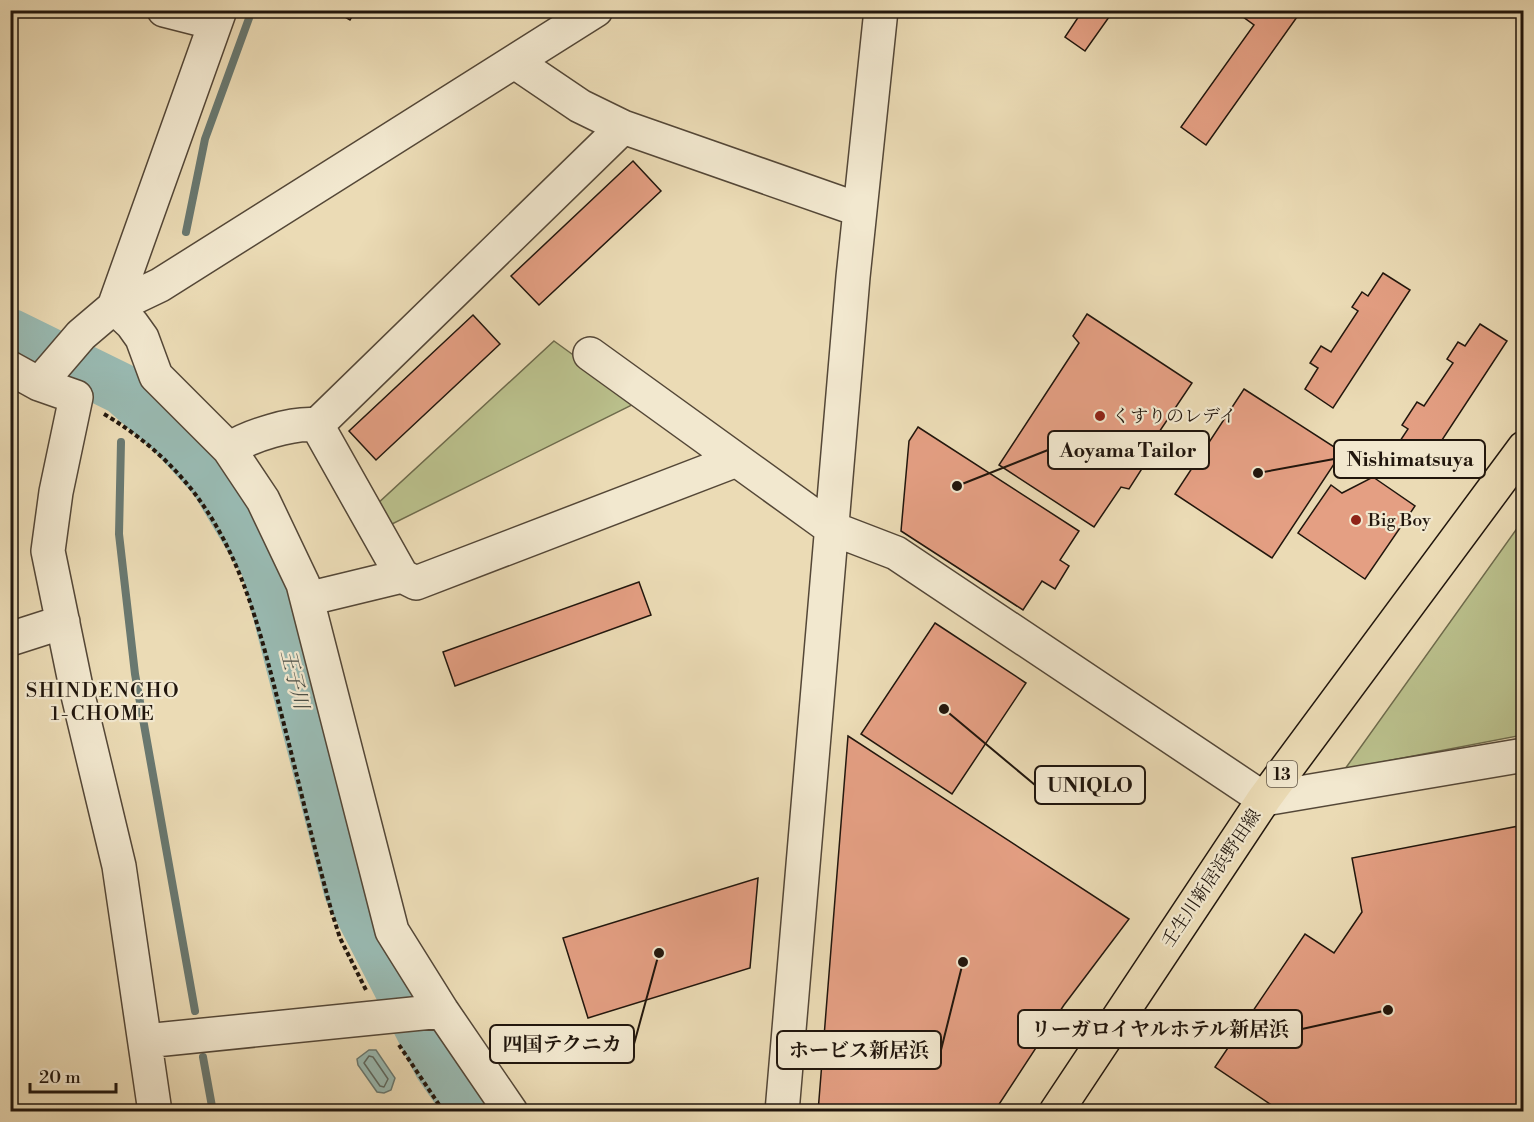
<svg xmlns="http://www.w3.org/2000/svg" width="1534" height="1122" font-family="'Libre Bodoni','Noto Serif JP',serif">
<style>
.green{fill:#bac08c;stroke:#6e6b4c;stroke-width:1.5}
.water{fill:#99bab2;stroke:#697870;stroke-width:1.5}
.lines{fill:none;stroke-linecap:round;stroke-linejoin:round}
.shore{stroke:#5d6860;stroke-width:1.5}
.stream{stroke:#697870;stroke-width:8}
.river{stroke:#99bab2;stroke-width:51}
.building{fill:#e49f83;stroke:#21160d;stroke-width:1.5}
.minor-casing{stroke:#544737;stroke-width:36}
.major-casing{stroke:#21160d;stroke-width:36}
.path{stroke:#21160d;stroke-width:4;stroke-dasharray:4.5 3;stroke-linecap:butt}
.minor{stroke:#f2e8cf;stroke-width:33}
.major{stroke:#ebdbb5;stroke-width:33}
.poi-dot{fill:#8f2418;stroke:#f2e8cf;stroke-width:2}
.labels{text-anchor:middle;stroke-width:4.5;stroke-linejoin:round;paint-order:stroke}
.shield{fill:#f2e8cf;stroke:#605547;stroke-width:1.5}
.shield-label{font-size:16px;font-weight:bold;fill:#21160d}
.poi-label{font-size:18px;fill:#21160d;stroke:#f2e8cf;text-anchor:start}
.street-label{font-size:18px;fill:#21160d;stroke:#f2e8cf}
.water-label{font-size:20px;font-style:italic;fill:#4b4f47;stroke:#f2e8cf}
.neighbourhood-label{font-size:20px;letter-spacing:1.5px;fill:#21160d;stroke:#f2e8cf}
.leader{fill:none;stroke:#21160d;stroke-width:2}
.callout-dot{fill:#21160d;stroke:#f2e8cf;stroke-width:2}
.callout{fill:#f2e8cf;stroke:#21160d;stroke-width:2}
.callout-label{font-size:20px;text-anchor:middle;font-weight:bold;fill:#21160d}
</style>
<rect width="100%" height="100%" fill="#ebdbb5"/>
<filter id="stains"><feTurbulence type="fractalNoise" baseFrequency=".00333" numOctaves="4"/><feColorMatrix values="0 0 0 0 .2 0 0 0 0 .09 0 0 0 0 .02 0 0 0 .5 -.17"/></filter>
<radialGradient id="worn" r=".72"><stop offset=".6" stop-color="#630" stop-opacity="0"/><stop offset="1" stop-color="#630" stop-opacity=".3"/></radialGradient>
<path class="green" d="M554,341l84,61 -252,125 -11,-21z
M1523,520v215l-178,34z"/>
<path class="water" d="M369,1050h7l19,28 -4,12 -7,3 -7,-1 -19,-27 -1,-6z"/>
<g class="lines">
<path class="shore" d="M369,1056l4,1 15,22 -4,8 -4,-1 -16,-23z"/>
<path class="stream" d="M186,232l19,-93 47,-129
M121,409l1,-20
M121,442l-2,92 16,140 60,337
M203,1057l10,55"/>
<path class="river" d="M10,334l112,55 51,45 41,45 52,87 83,324 90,175 33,47"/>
</g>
<path class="building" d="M333,10h23l-6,10z
M1083,10h31l-29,41 -20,-14z
M1241,10h61l-96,135 -25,-18 73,-102 -15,-11z
M633,161l28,30 -122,114 -28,-29z
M1383,273l27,17 -77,118 -28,-19 13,-21 -8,-5 11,-17 10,6 27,-41 -6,-4 10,-15 6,4z
M1087,314l105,69 -45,67 5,3 -23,36 -8,-2 -27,40 -95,-62 80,-122 -6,-7z
M473,315l27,29 -124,116 -27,-29z
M1480,324l27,17 -84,128 -29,-19 14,-21 -6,-4 15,-23 7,4 29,-43 -6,-4 11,-17 7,4z
M1244,389l98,63 -70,106 -97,-64z
M918,427l161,104 -19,29 9,6 -14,23 -13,-8 -19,29 -122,-79 8,-90z
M1373,477l42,29 -50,73 -67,-46 33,-48 11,8z
M639,582l12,33 -196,71 -12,-34z
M935,623l91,60 -74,111 -91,-60z
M848,736l281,183 -65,86 -70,107h-176z
M1524,825v287h-254l3,-6 -58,-39 90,-133 29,19 28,-41 -10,-54z
M758,878l-8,90 -162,50 -25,-80z"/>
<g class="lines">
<defs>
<path id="minor" d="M164,10l51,13
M220,10l-106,297 18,17 10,14 14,38 73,73 34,51 40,84 89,347 50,80 69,101
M515,62l65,44 43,21
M590,354l241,174 65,25 368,246 260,-44
M10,368l29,16 37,13 -20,95 -8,59 28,136 43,179 36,246
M39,384l42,-49 33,-28 46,-22 436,-275
M229,449c20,-13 64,-27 88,-24
M734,461l-318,122 -14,-7 -85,-151 306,-298 237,83
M307,599l95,-23
M10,639l53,-17
M145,1041l297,-30
M782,1112l71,-835 28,-267"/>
<path id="major" d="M1056,1112l208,-313 260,-351"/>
</defs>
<use href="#minor" class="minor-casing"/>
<use href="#major" class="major-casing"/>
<path class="path" d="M104,414c117,70 144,168 175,291 18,69 34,139 53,208l8,25 26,52
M399,1045l45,67"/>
<use href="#minor" class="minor"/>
<use href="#major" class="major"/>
</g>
<g class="poi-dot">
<circle cx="1100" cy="416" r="6"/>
<circle cx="1356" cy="520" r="6"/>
</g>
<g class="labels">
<rect class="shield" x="1267" y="761" width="30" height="26" rx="4.5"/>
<g class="shield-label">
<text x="1282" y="780">13</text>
</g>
<g class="poi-label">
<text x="1112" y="422">くすりのレデイ</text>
<text x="1368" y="526">Big Boy</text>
</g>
<g class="street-label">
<text transform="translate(1211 878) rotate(-56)" y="6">壬生川新居浜野田線</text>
</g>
<g class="water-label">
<text transform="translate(295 679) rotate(76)" y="7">王子川</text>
</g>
<g class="neighbourhood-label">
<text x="103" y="697">SHINDENCHO<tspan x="103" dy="23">1-CHOME</tspan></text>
</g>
</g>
<path class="leader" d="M957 486L1048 450M1258 473L1334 459M944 709L1035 785M1388 1010L1302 1029M659 953L634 1044M963 962L941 1050"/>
<g class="callout-dot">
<circle cx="957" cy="486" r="6"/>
<circle cx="1258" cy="473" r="6"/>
<circle cx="944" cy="709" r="6"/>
<circle cx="1388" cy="1010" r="6"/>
<circle cx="659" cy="953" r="6"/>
<circle cx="963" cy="962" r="6"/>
</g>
<g class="callout">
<rect x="1048" y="431" width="161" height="38" rx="6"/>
<rect x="1334" y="440" width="151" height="38" rx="6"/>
<rect x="1035" y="766" width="110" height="38" rx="6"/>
<rect x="1018" y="1010" width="284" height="38" rx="6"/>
<rect x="490" y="1025" width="144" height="38" rx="6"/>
<rect x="777" y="1031" width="164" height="38" rx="6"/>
</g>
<g class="callout-label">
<text x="1128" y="457">Aoyama Tailor</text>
<text x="1410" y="466">Nishimatsuya</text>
<text x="1090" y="792">UNIQLO</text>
<text x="1160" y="1036">リーガロイヤルホテル新居浜</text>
<text x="562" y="1051">四国テクニカ</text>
<text x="859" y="1057">ホービス新居浜</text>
</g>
<rect width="1534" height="1122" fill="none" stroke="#ebdbb5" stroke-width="36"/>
<rect x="12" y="12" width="1510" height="1098" fill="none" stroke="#21160d" stroke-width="3"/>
<rect x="18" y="18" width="1498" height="1086" fill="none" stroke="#21160d" stroke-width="1.5"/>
<path d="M30 1083v9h86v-9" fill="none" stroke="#21160d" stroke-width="3"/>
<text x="39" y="1083" font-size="18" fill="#21160d" stroke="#f2e8cf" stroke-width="4.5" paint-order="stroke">20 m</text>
<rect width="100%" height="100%" filter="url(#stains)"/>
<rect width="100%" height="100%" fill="url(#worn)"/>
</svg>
